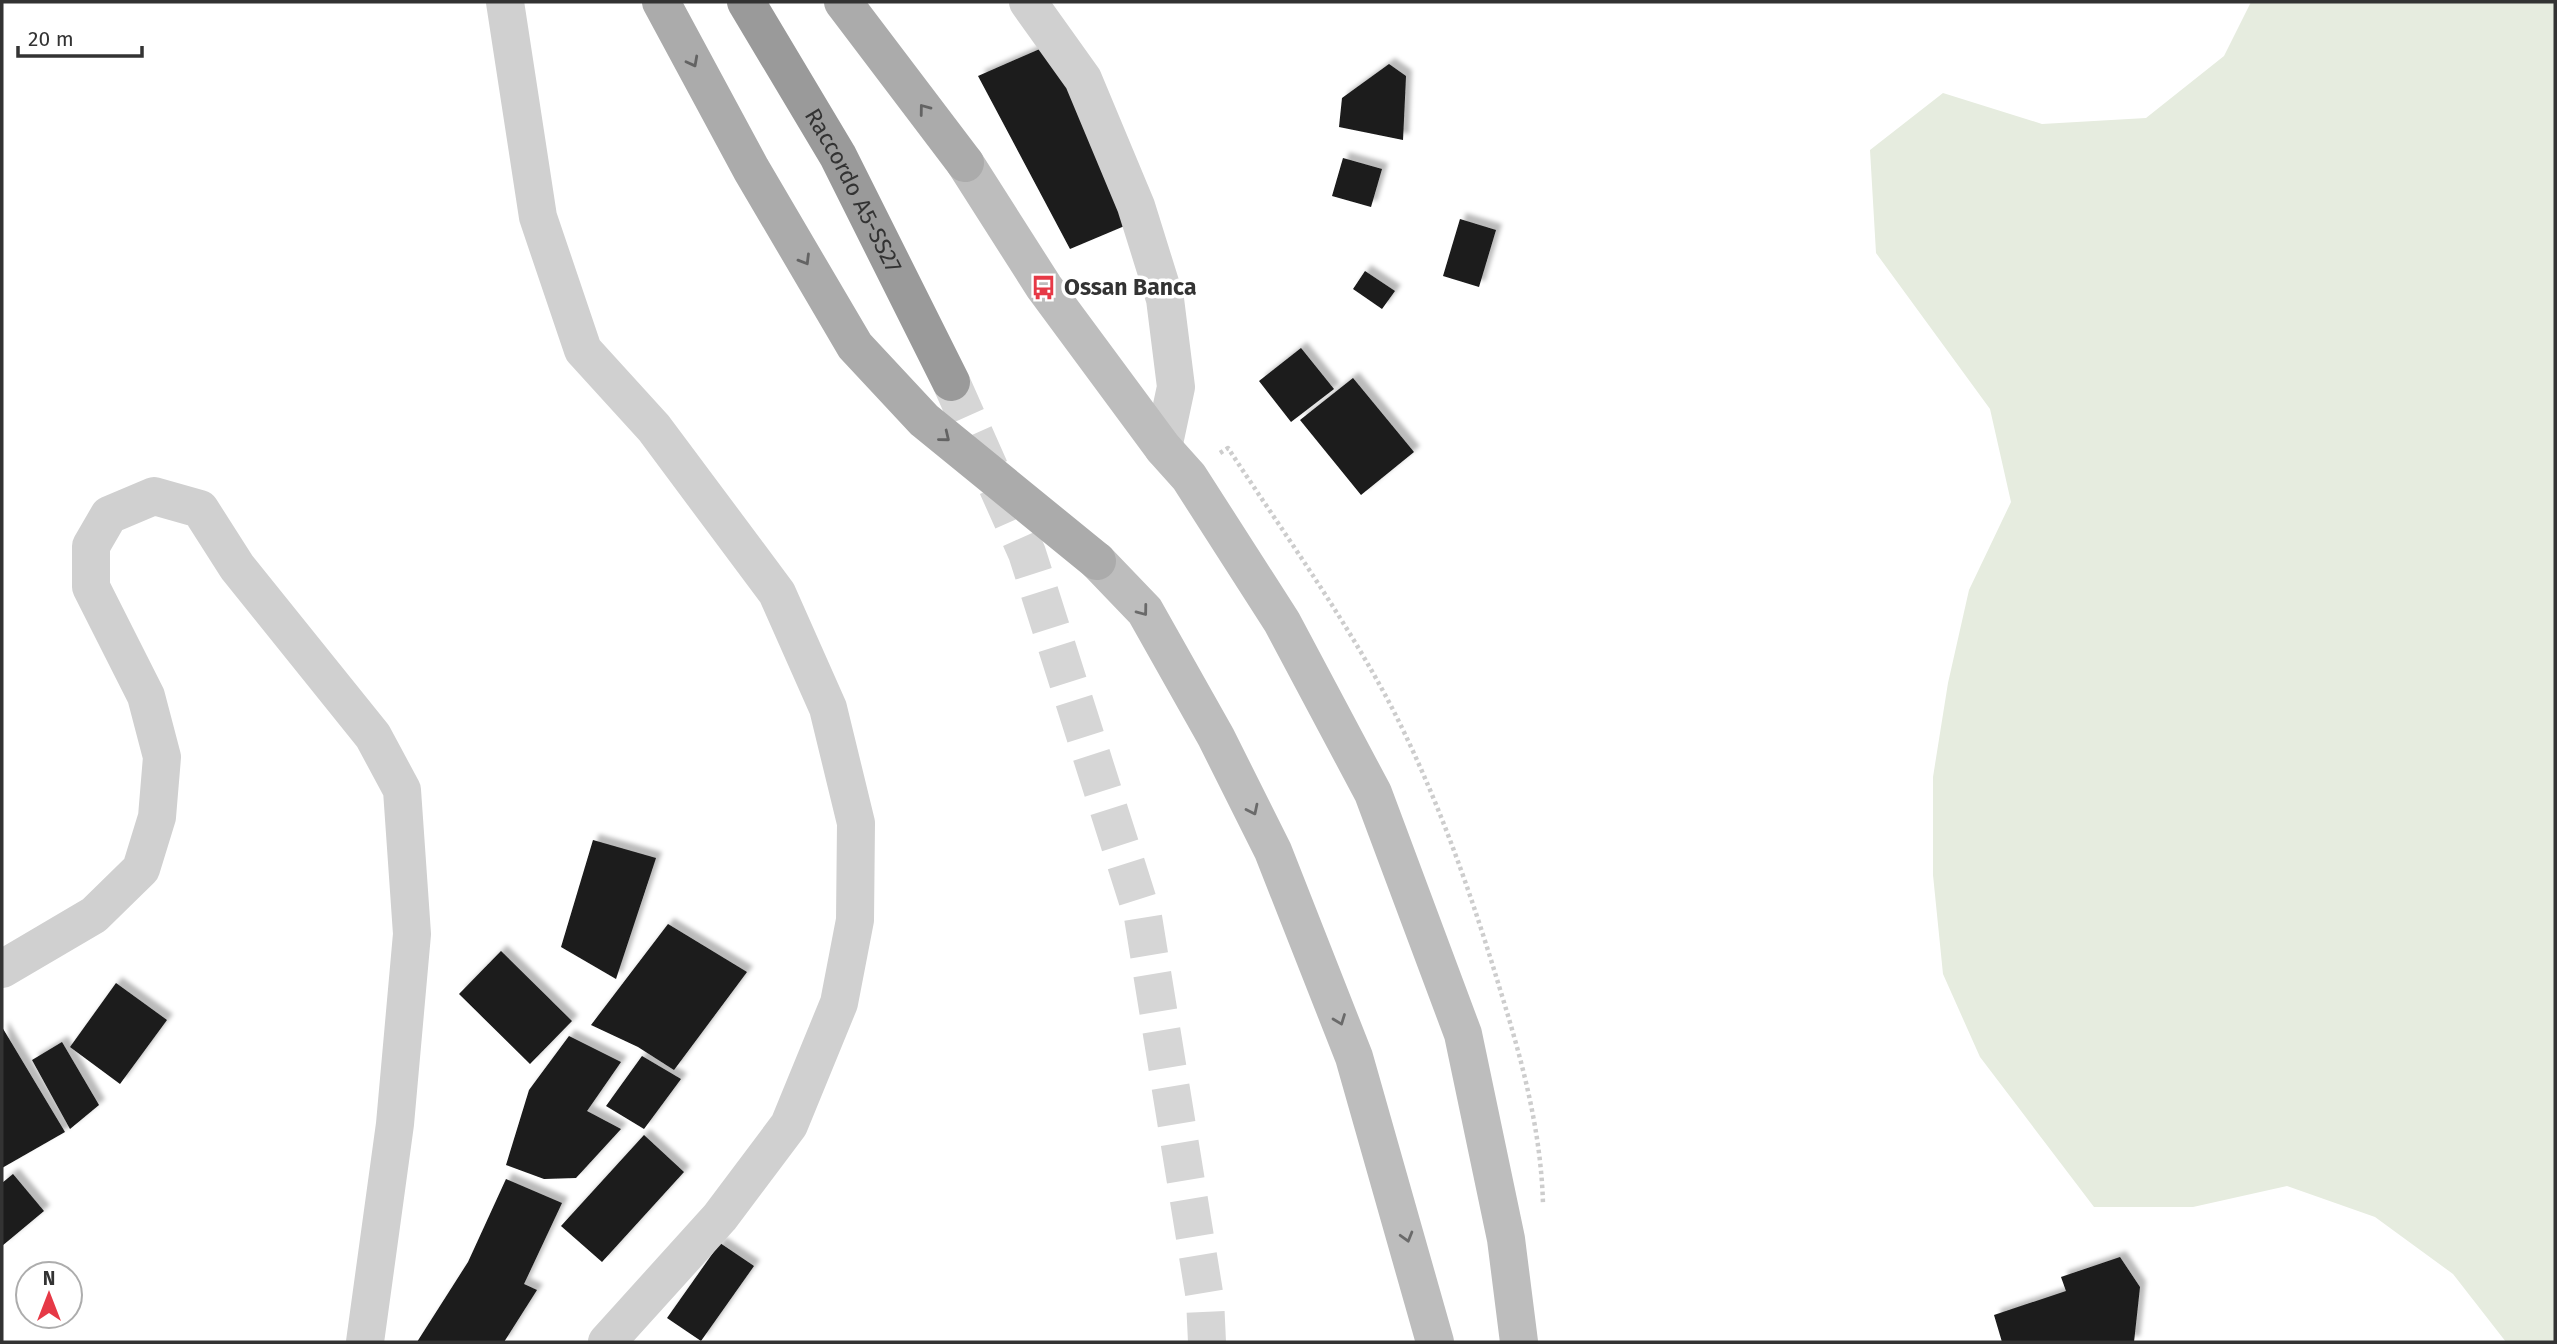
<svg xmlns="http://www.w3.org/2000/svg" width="2557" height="1344" font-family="'Fira Sans',sans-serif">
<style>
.green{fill:#e6ecdf}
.building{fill:#1a1a1a;filter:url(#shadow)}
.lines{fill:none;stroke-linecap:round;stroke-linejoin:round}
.motorway-tunnel{stroke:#d6d6d6;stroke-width:38;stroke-dasharray:38 19;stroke-linecap:butt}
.path{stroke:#cdcdcd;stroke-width:4.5;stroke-dasharray:3.5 3.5;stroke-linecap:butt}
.minor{stroke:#d0d0d0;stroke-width:38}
.tertiary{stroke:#d0d0d0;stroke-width:38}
.secondary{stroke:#bdbdbd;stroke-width:38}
.primary{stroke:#ababab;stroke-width:38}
.motorway{stroke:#9a9a9a;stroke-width:38}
.oneway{stroke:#636363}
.oneway2{stroke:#6a6a6a}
.labels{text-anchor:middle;stroke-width:7;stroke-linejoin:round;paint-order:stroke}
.street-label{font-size:23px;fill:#333;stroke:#fff}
.poi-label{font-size:23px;font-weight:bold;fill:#333;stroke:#fff;text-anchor:start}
</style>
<defs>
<filter id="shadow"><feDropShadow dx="6" dy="-6" stdDeviation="2" flood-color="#0004"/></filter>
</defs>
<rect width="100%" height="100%" fill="#fff"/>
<path class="green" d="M2251,2h304v1340h-49l-53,-68 -78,-57 -88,-31 -94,21h-99l-114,-150 -37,-83 -10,-99v-98l15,-94 21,-93 42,-88 -21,-93 -114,-156 -6,-103 73,-57 99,31 104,-6 78,-62z"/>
<path class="building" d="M1049,45l85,177 -64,27 -92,-173z
M1389,64l17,12 -3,64 -64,-13 3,-29z
M1343,158l39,11 -11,38 -39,-11z
M1460,219l36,11 -17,57 -36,-11z
M1365,271l30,20 -13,18 -29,-20z
M1301,348l33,41 -43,33 -32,-41z
M1353,378l61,74 -53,43 -61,-75z
M593,840l63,18 -40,121 -55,-32z
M668,924l79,48 -73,98 -36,-23 -47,-22z
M501,951l71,70 -42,43 -71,-70z
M116,983l51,37 -47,64 -50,-37z
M2,1027l63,105 -63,36z
M569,1036l52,26 -34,49 34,18 -45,49 -32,1 -38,-14 23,-75z
M62,1042l37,63 -29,24 -38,-69z
M642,1056l39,23 -37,50 -38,-23z
M644,1135l40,37 -82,90 -41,-36z
M13,1174l31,37 -42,35v-63z
M506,1179l56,24 -38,81 13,6 -33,52h-87l51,-80z
M720,1243l34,23 -53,75 -34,-23z
M2120,1257l20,30 -6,55h-132l-8,-27 72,-24 -5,-14z"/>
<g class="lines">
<path class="motorway-tunnel" d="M951,382l76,171 116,364 62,382 2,43"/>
<path class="path" d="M1220,453l8,-5c55,84 115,167 162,256 46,89 80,186 109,282 22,71 42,143 44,218"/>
<path class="minor" d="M1028,2l55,77 53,127 29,93 11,88 -13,61"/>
<path class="tertiary" d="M505,2l33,215 45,133 71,78 123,165 51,115 28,115 -1,97 -16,83 -50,122 -69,92 -113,125
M2,969l92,-54 47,-46 16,-52 5,-60 -16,-61 -55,-109v-41l18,-31 45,-19 46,13 37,58 136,169 29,54 10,144 -17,190 -30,218"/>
<path class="secondary" d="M965,163l79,124 119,161 26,29 93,145 91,171 90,241 43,205 13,103
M1097,561l48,50 71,126 57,114 81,206 81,285"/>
<path class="primary" d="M661,2l90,167 104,177 69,74 173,141
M843,2l122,161"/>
<path class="motorway" id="s1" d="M746,2l92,154 113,226"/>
</g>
<defs><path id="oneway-chevron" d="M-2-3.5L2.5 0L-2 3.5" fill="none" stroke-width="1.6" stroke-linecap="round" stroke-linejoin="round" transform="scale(1.75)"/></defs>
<g class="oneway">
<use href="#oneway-chevron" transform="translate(693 62) rotate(62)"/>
<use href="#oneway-chevron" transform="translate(924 109) rotate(-127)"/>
<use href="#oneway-chevron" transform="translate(805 260) rotate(59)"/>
<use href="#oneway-chevron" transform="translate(945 437) rotate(39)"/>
</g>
<g class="oneway2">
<use href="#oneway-chevron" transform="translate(1143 611) rotate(53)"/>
<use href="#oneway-chevron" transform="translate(1253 810) rotate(64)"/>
<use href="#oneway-chevron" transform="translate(1340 1020) rotate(69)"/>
<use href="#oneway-chevron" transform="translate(1407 1237) rotate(74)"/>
</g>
<defs>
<symbol id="bus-bare" viewBox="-9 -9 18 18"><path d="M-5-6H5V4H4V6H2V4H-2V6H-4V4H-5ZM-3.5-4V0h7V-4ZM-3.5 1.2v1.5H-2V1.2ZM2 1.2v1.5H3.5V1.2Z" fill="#e63946" stroke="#fff" stroke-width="2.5" paint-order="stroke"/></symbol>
</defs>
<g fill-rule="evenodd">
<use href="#bus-bare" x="1026" y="270" width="35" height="35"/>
</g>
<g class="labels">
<g class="street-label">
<text dy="8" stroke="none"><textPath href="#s1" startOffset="217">Raccordo A5-SS27</textPath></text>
</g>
<g class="poi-label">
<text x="1064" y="295">Ossan Banca</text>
</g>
</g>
<rect width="2557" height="1344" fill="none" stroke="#333333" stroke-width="7"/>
<g transform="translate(49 1295)"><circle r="33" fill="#ffffff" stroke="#adadad" stroke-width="2"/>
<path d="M0-5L12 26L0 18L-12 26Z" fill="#e63946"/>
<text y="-10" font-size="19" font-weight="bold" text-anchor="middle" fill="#333333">N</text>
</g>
<path d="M18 46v10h124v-10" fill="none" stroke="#333333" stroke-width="3.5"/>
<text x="28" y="46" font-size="21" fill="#333333" stroke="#ffffff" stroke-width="5" paint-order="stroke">20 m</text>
</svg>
